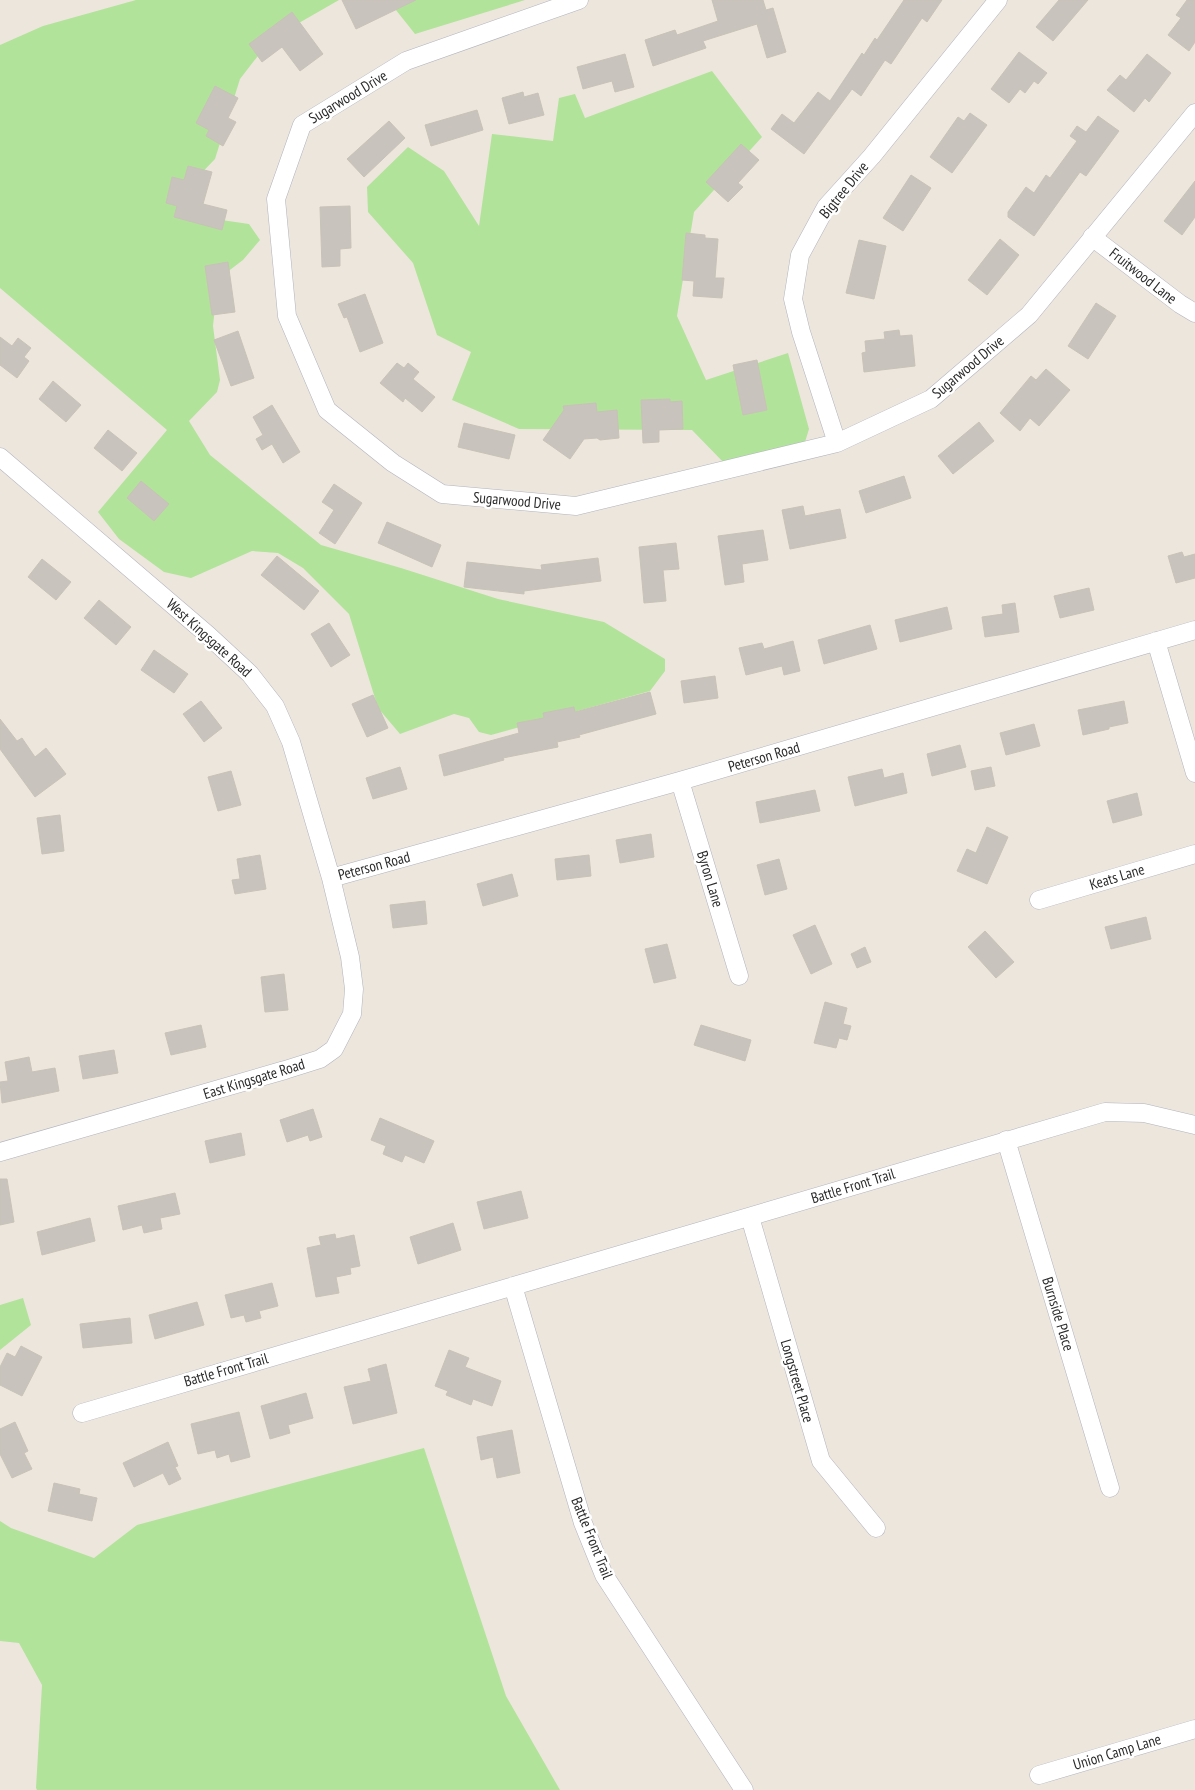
<svg xmlns="http://www.w3.org/2000/svg" width="1195" height="1790" font-family="'PT Sans Narrow',sans-serif">
<style>
.green{fill:#b2e39a}
.building{fill:#c8c3bd;stroke:#c8c2b7}
.lines{fill:none;stroke-linecap:round;stroke-linejoin:round}
.minor-casing{stroke:#b1b3be;stroke-width:19}
.minor{stroke:#fff;stroke-width:18}
.labels{text-anchor:middle;stroke-width:5;stroke-linejoin:round;paint-order:stroke}
.street-label{font-size:15px;fill:#2b2b2b;stroke:#fff}
</style>
<rect width="100%" height="100%" fill="#ede6dd"/>
<path class="green" d="M136,0h203l-68,39 -31,40 -25,80 -25,26 11,32 48,7 11,16 -17,20 -25,19 -5,47 7,54 -3,12 -28,29 21,34 111,90 80,23 97,31 106,23 61,37v12l-15,20 -159,44 -12,-3 -10,-14 -15,-4 -54,20 -22,-26 -29,-94 -46,-46 -25,-15 -26,-2 -61,27 -27,-6 -45,-33 -21,-27 69,-82 -167,-142v-243l43,-19z
M388,0h137l-110,34z
M712,71l50,66 -68,75 -17,104 29,64 82,-27 21,76 -4,13 -78,24 -35,-36 -173,-1 -67,-29 19,-48 -34,-17 -24,-72 -45,-51 -1,-25 41,-40 36,24 35,55 13,-92 61,7 6,-43 16,-4 10,24z
M23,1298l8,27 -31,25v-45z
M424,1448l82,248 54,94h-523l-1,-2 6,-103 -23,-42 -19,-2v-120l11,7 83,30 43,-33z"/>
<path class="building" d="M342,0h74l-60,29z
M712,0h51l3,10 7,-2 13,44 -19,6 -10,-34 -54,17 3,7 -53,18 -8,-26 30,-10 2,5 41,-14z
M904,0h38l-15,22 -5,-4 -31,46 -6,-4 -24,36 -9,-7 -48,65 -33,-25 11,-15 12,9 24,-31 12,9 32,-48 2,2 11,-17 2,2z
M1059,0h29l-35,41 -17,-14z
M1187,0h8v42l-6,9 -21,-16 13,-17 -5,-3z
M292,12l31,42 -23,17 -18,-24 -20,15 -13,-18z
M1019,52l28,21 -9,11 -4,-3 -9,12 -5,-4 -11,14 -18,-14z
M625,54l9,33 -19,5 -3,-11 -29,8 -6,-22z
M1147,54l24,19 -22,29 -4,-4 -11,14 -27,-22 13,-15 6,5z
M215,86l23,12 -10,20 8,4 -13,24 -17,-10 3,-6 -13,-7z
M523,92l1,5 14,-4 6,22 -35,9 -7,-26z
M477,110l6,20 -52,16 -6,-21z
M970,113l17,12 -35,48 -22,-16 28,-40 6,4z
M1098,116l21,15 -33,45 -6,-4 -46,64 -26,-19v-5l18,-25 8,6 12,-18 4,3 27,-37 -7,-5 7,-10 9,6z
M389,121l16,17 -41,39 -17,-18z
M741,144l18,16 -21,23 5,4 -15,15 -22,-20z
M188,166l24,6 -9,32 24,6 -5,20 -48,-13 3,-11 -11,-3 6,-26 12,3z
M911,175l20,13 -28,43 -20,-13z
M1195,181v36l-13,18 -18,-14z
M350,206l1,42 -11,1v17l-18,1 -2,-60z
M686,233l19,2v3l13,1 -3,39h9l-2,20 -29,-2 1,-15 -12,-1z
M1000,239l19,16 -32,40 -19,-15z
M859,240l27,6 -12,53 -28,-6z
M228,262l7,50 -23,3 -7,-49z
M365,294l18,49 -23,9 -13,-35 -3,1 -6,-14z
M1096,303l20,13 -28,43 -20,-13z
M899,330l1,6 12,-1 3,31 -51,6 -2,-19 4,-1 -1,-11 20,-2 -1,-7z
M238,331l16,47 -23,8 -17,-46z
M0,337l12,9 6,-8 13,10 -7,9 5,4 -12,17 -17,-13z
M757,360l10,50 -24,5 -10,-50z
M397,363l7,5 4,-5 11,9 -6,7 22,18 -13,15 -17,-14 -2,4 -23,-19z
M1046,369l24,21 -31,36 -9,-8 -10,13 -20,-18 31,-37 5,4z
M53,381l28,24 -15,17 -27,-23z
M670,399v3l12,-1 1,28 -24,1v12l-16,1 -2,-43z
M596,403l1,9 20,-2 2,28 -19,2 -3,-2 -13,1 -14,20 -27,-19 21,-30 -1,-4z
M272,405l28,47 -17,11 -11,-19 -10,6 -6,-11 7,-4 -10,-18z
M979,422l15,19 -41,33 -15,-18z
M464,423l51,12 -6,24 -51,-12z
M108,430l29,23 -15,18 -28,-23z
M904,476l7,22 -45,15 -7,-22z
M141,481l28,23 -15,17 -27,-23z
M334,484l28,19 -27,41 -16,-11 15,-23 -12,-8z
M803,506l2,10 35,-7 6,29 -56,11 -8,-39z
M387,522l54,23 -9,22 -54,-24z
M763,530l5,30 -26,4 2,18 -19,3 -7,-49z
M676,543l3,26 -16,1 3,31 -22,2 -5,-56z
M1182,552l2,5 11,-3v24l-19,5 -8,-27z
M277,556l42,35 -15,19 -43,-35z
M598,558l3,23 -77,10v3l-60,-7 3,-25 75,8 -1,-5z
M42,559l29,23 -15,18 -28,-23z
M1089,588l5,22 -34,8 -6,-22z
M99,600l32,27 -15,18 -32,-27z
M1015,603l4,29 -34,5 -3,-20 21,-3 -1,-9z
M947,607l5,22 -52,13 -5,-22z
M329,623l21,32 -19,12 -20,-33z
M870,625l7,24 -53,15 -6,-24z
M793,641l7,30 -16,4 -2,-9 -36,9 -7,-27 23,-5 2,6z
M154,650l34,24 -14,19 -33,-23z
M715,676l3,22 -34,5 -3,-22z
M650,692l6,22 -77,21 1,2 -23,5 1,5 -55,11 1,2 -60,16 -5,-21 80,-22 -2,-10 27,-5 -1,-5 31,-6 1,5z
M373,695l15,33 -21,9 -15,-33z
M201,701l21,27 -18,14 -21,-28z
M1124,701l4,22 -19,4v2l-26,6 -5,-25z
M0,719l17,22 5,-3 13,19 11,-9 20,26 -31,23 -35,-48z
M1034,724l6,22 -34,9 -6,-22z
M960,745l6,22 -34,9 -5,-22z
M400,767l7,22 -34,10 -7,-21z
M991,767l4,19 -20,4 -4,-19z
M882,769l2,9 19,-5 4,20 -52,13 -7,-29z
M231,771l10,34 -23,6 -10,-34z
M815,790l5,21 -60,12 -4,-21z
M1137,793l5,22 -29,8 -6,-22z
M60,815l4,36 -22,3 -5,-36z
M987,827l21,10 -21,47 -30,-13 10,-22 9,4z
M651,834l3,23 -34,6 -4,-23z
M260,855l6,34 -31,5 -3,-14 8,-1 -3,-20z
M589,855l2,21 -34,4 -2,-21z
M779,859l8,30 -22,6 -8,-30z
M512,874l6,22 -35,10 -6,-22z
M425,901l2,23 -34,4 -3,-23z
M1146,917l5,22 -40,10 -6,-22z
M815,925l17,39 -21,10 -18,-39z
M985,931l29,31 -18,16 -28,-31z
M667,944l9,34 -22,5 -9,-34z
M865,947l6,15 -14,6 -6,-14z
M284,974l4,36 -23,2 -4,-35z
M825,1002l22,6 -4,16 8,2 -4,14 -8,-2 -3,10 -22,-5z
M201,1025l5,22 -35,8 -6,-22z
M701,1025l50,15 -6,21 -51,-16z
M114,1050l4,23 -35,6 -4,-23z
M29,1057l3,15 23,-4 4,23 -57,12 -2,-21 8,-1 -3,-19z
M313,1109l9,28 -12,4 -2,-6 -21,7 -7,-22z
M380,1118l54,23 -10,22 -19,-8 -3,7 -19,-8 3,-8 -15,-6z
M241,1133l4,22 -35,8 -5,-22z
M0,1179h7l7,43 -14,3z
M521,1191l7,27 -44,11 -7,-27z
M175,1193l5,21 -20,4 2,11 -18,4 -2,-8 -19,5 -5,-24z
M90,1218l5,23 -53,14 -5,-23z
M453,1223l8,27 -43,14 -8,-27z
M335,1234l1,5 18,-4 6,31 -10,2 1,6 -15,3 3,16 -23,4 -9,-49 14,-3 -2,-8z
M272,1283l6,23 -19,5 2,7 -15,4 -2,-7 -13,3 -6,-23z
M197,1302l7,23 -49,14 -6,-24z
M130,1318l2,25 -49,5 -3,-24z
M21,1346l21,11 -20,39 -22,-11v-18l7,-14 8,4z
M449,1350l20,8 -4,9 36,14 -9,25 -19,-7 -2,6 -25,-10 2,-4 -13,-5z
M386,1364l11,49 -44,11 -9,-37 27,-6 -3,-12z
M306,1393l7,25 -25,7 2,8 -20,6 -9,-33z
M239,1412l11,45 -19,5 -2,-8 -12,4 -2,-8 -17,4 -7,-30z
M15,1422l13,29 -4,2 8,16 -20,9 -12,-24v-25z
M512,1430l8,43 -23,5 -4,-21 -12,3 -4,-23z
M168,1442l10,24 -3,1 6,12 -12,6 -6,-12 -29,14 -11,-24z
M54,1483l26,6 -1,5 18,4 -5,23 -44,-10z"/>
<g class="lines">
<defs>
<path id="minor" d="M579,0l-173,61 -104,64 -26,74 11,117 40,94 66,53 49,31 134,12 261,-63 94,-44 98,-84 166,-202
M1092,237l88,67 15,9
M837,443l-36,-111 -8,-33 7,-44 26,-48 46,-51 126,-156
M0,457l208,178 42,39 25,32 16,36 40,136 19,79 4,32 -2,25 -18,35 -14,10 -35,11 -285,82
M1156,641l39,132
M680,781l59,195
M331,878l349,-97 515,-151
M1039,900l156,-46
M1006,1140l104,348
M750,1217l71,244 55,67
M513,1286l70,237 21,52 140,215
M82,1413l1023,-301 39,1 51,12
M1039,1775l156,-46"/>
</defs>
<use href="#minor" class="minor-casing"/>
<use href="#minor" class="minor"/>
</g>
<g class="labels">
<g class="street-label">
<text transform="translate(348 97) rotate(-31)" y="5">Sugarwood Drive</text>
<text transform="translate(844 190) rotate(-51)" y="5">Bigtree Drive</text>
<text transform="translate(1143 276) rotate(38)" y="5">Fruitwood Lane</text>
<text transform="translate(968 367) rotate(-40)" y="5">Sugarwood Drive</text>
<text transform="translate(517 501) rotate(5)" y="5">Sugarwood Drive</text>
<text transform="translate(209 638) rotate(42)" y="5">West Kingsgate Road</text>
<text transform="translate(764 757) rotate(-16)" y="5">Peterson Road</text>
<text transform="translate(374 866) rotate(-15)" y="5">Peterson Road</text>
<text transform="translate(1117 877) rotate(-17)" y="5">Keats Lane</text>
<text transform="translate(710 879) rotate(73)" y="5">Byron Lane</text>
<text transform="translate(254 1079) rotate(-17)" y="5">East Kingsgate Road</text>
<text transform="translate(853 1186) rotate(-17)" y="5">Battle Front Trail</text>
<text transform="translate(1058 1314) rotate(73)" y="5">Burnside Place</text>
<text transform="translate(226 1370) rotate(-16)" y="5">Battle Front Trail</text>
<text transform="translate(797 1381) rotate(74)" y="5">Longstreet Place</text>
<text transform="translate(592 1538) rotate(68)" y="5">Battle Front Trail</text>
<text transform="translate(1117 1752) rotate(-17)" y="5">Union Camp Lane</text>
</g>
</g>
</svg>
